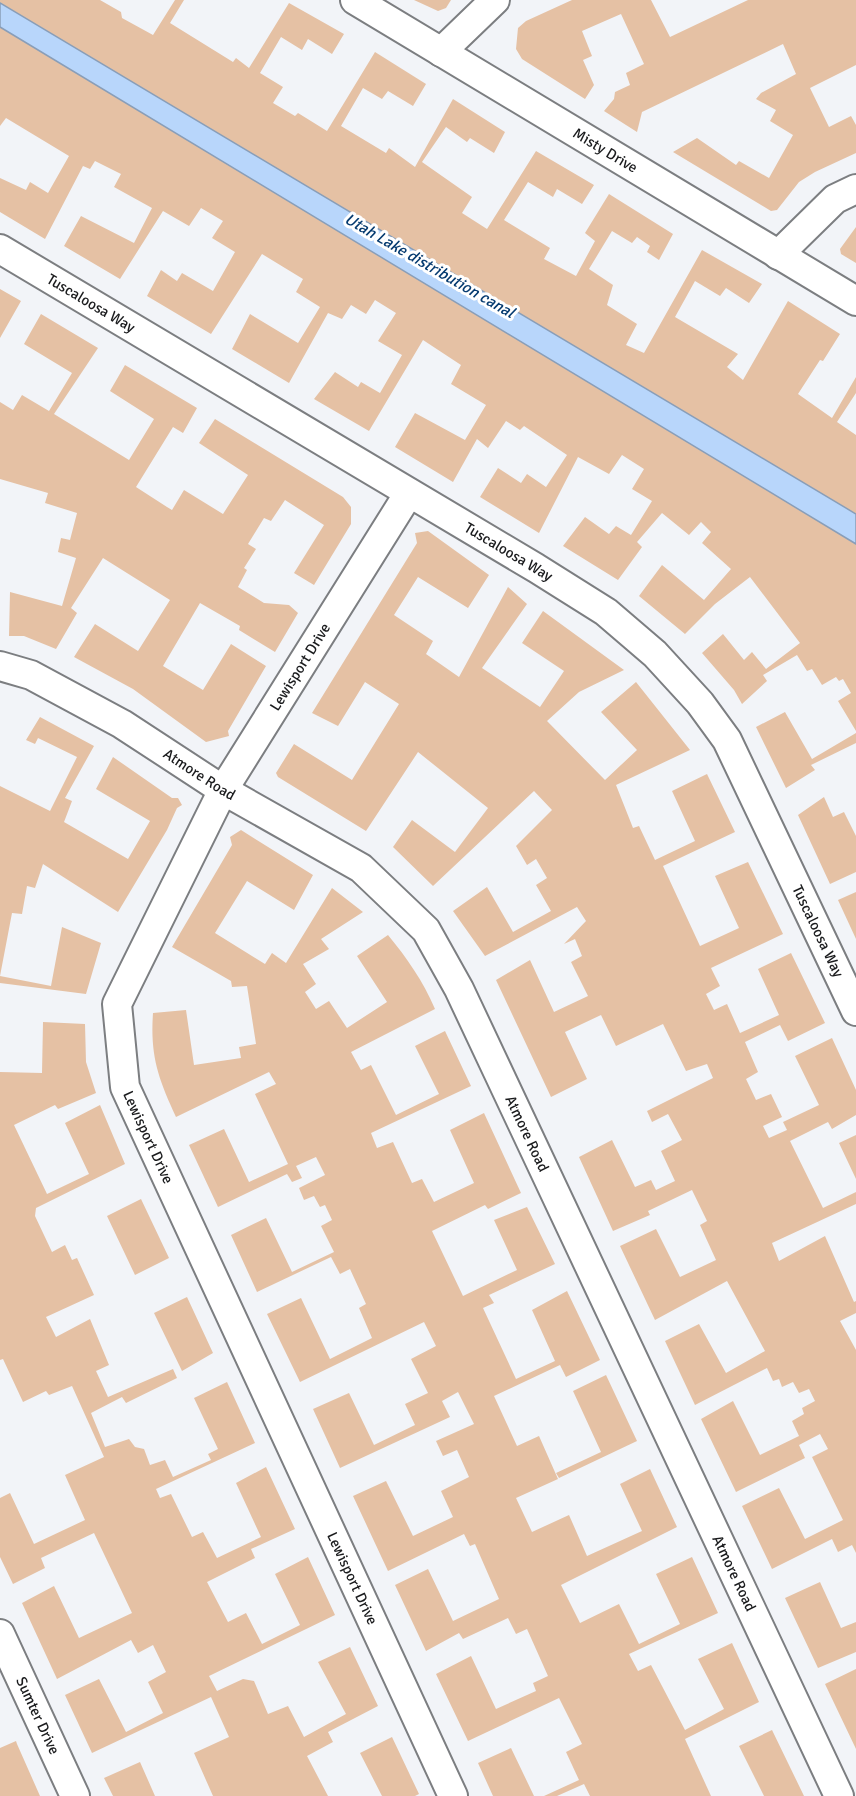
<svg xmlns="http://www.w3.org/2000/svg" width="856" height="1796" font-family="Signika,sans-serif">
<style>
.green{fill:#e5c1a4}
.water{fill:#b8d6fb;stroke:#899eb8;stroke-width:1.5}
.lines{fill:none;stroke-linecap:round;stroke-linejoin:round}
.street-casing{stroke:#7c7e81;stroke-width:32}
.street{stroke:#fff;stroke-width:28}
.labels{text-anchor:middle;stroke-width:6;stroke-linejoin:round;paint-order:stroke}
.street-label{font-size:15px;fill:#1a1b1d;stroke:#fff}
.water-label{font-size:16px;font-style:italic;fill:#063b70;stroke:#fff}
</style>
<rect width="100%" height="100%" fill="#f2f4f8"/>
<path class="green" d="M0,0h100l21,12 1,6 31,17 22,-35h9l-14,23 63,39 3,-4 13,10 40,-65 55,31 -12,20 -24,-15 -6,11 -21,-13 -21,36 23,14 -10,16 22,13 3,-3 29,18 48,-79 51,32 -13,22 -25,-15 -6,8 -19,-11 -22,38 45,27 3,-5 26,19 38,-68 52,33 -11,21 -24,-15 -3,4 -21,-15 -24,35 50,35 -10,16 25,16 49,-78 58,34 -12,19 -25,-15 -4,8 -25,-15 -24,38 46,28 -6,11 32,17 19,-35 -10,-8 24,-39 64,40 -14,26 -12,-8 3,-6 -13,-9 -5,6 -20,-12 -23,38 24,16 -6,20 30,19 -11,21 18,8 58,-103 60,34 -13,19 -23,-15 -6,8 -25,-15 -20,36 63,37 -11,13 16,13 45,-79 52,33 -17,27 -3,-1 -22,34 34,24 24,-41v16l-19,29 19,13v296l-18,-30 13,-8 -8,-14 -4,2 -3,-4 -14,8 -10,-16 -5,2 -10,-16 -34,20 4,6 -25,23 -8,-14 -32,-37 21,-19 21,26 8,-8 14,17 34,-26 -50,-66 -35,27 -30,30 -46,-38 23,-31 42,35 27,-31 -29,-26 9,-11 -10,-10 -12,13 -27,-22 -25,29 5,5 -24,33 -55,-34 22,-29 24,17 7,-8 15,9 21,-34 -20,-12 12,-20 -22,-14 -13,19 -31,-17 -39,76 -59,-36 18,-29 23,15 6,-9 19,13 21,-32 -43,-29 -4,4 -14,-9 -18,27 -11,-9 -24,43 -58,-35 20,-34 50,27 21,-35 -35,-21 10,-19 -38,-25 -54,91 -55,-32 21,-27 23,15 3,-5 19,11 22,-38 -24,-14 18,-28 -21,-13 -9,14 -15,-9 -9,14 -14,-6 -39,70 -57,-34 18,-35 48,29 22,-36 -24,-15 7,-13 -41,-25 -51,80 -64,-38 14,-26 16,11 5,-8 31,18 22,-39 -23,-14 11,-17 -22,-13 -12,18 -26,-15 -43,68 -56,-33 17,-30 53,27 18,-35 -38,-21 7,-13 -26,-13 -5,8 -7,-3 -38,73 -45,-27v-34l26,12 4,-8 18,11 21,-37 -63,-38 -6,8z
M414,0h37l-5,8 -8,3z
M572,0h79l19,37 78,-37h108v65l-46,23 19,39 22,-11 5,9v28l-41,19 -16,10 -22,28 -6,1 -98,-59 24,-14 39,27 3,-4 30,17 24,-43 -23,-14 6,-11 -20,-11 5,-6 35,-19 -13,-30 -141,68 -5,20 -33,-21 10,-12 1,-7 15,-7 -4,-12 18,-9 -23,-50 -39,17 10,25 -9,4 11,25 -9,14 -63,-40 -6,-10 2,-21 8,-7z
M856,227v36l-15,-9 -1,-5z
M0,289l21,12 -21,37z
M41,314l57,34 -44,66 75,46 25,-41 -44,-28 15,-26 72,43 -14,25 -10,-6 -37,60 31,20 5,3 12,-20 39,24 25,-39 -49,-32 16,-24 128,78 8,10v17l-37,61 -20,-12 30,-48 -39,-25 -14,21 -7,-3 -16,26 8,5 -12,19 3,2 -9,17 26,16 25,2 9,8 -23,39 -36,-22 1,-4 -40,-23 -37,63 40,24 28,-46 35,22 -38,65 1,5 -23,6 -73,-53 -59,-32 21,-33 43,27 32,-51 -67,-42 -32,50 6,5 -21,36 -32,-13h-15l1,-44 52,14 14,-48 -18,-6 3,-14 9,2 7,-27 -32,-10 3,-10 -48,-14v-77l13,8 9,-15 27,16 23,-38 -48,-29z
M428,531l61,44 -21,33 -50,-31 -24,38 39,26 -7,13 33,23 49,-90 19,17 -45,64 58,39 24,-36 -42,-28 21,-32 81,59 -45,22 -32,29 58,59 32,-30 -36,-38 35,-30 54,68 -74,35 17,43 6,-2 16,34 40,-19 -23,-50 35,-17 28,58 -72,34 37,80 39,-18 -24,-52 33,-14 35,72 -72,34 9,18 -14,8 8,16 13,-6 13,29 39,-18 -21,-46 33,-16 34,70 -37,18 -8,-16 -35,17 13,30 -12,7 10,21 15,-6 11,23 -19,9 6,12 18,-8 -4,-8 36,-17 -24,-49 37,-18 24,52v25l-24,14 -4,-7 -38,19 33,67 33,-16v12l-84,39 7,18 46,-25 29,66 2,-1v12l-16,8 16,29v203l-4,-8 -14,7 -6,-13 -60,30 -30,-63 37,-18 26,51 38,-19 -31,-63 16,-8 -8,-15 -21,11 6,13 -69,34 -35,-73 32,-18 27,54 39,-19 -7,-15 12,-7 -2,-6 13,-7 -6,-12 -10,4 -6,-11 -11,5 -3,-8 -6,2 -6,-13 -72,37 -30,-64 34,-17 27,49 39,-22 -38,-70 -72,39 -35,-74 36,-17 24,48 36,-17 -16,-35 7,-4 -15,-31 -44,21 2,4 -37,16 -34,-74 33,-17 23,47 16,-7 5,10 19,-9 -14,-30 21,-11 -14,-26 -16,8 -5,-11 66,-33 -6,-14 -21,7 -23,-47 -47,22 -15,-31 -36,17 22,47 -36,18 -55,-117 34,-20 24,52 34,-16 -17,-34 11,-6 -7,-17 -11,5 22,-23 -9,-14 -92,49 -32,-45 34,-24 26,45 38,-21 -15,-26 11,-7 -11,-19 -9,6 -11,-19 36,-36 -18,-19 -101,95 -40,-39 19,-27 43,32 33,-44 -70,-56 -52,79 -88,-54 -2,-4 18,-29 58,36 47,-76 -34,-22 -27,44 -26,-13 105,-170 -2,-10z
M785,712l27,47 44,-26v10l-45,22 4,5 -29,18 -30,-61z
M40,717l54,29 -29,52 7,3 -8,21 64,37 22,-38 -54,-32 17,-32 59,41h6l4,7 -5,3 -10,22 -49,82 -75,-48 -8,24 -8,-2 -5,28 -10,-1 -12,63 51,10 11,-59 39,16 -15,51 -86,-11v-197l50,25 27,-54 -39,-19 -3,6 -9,-4z
M824,797l9,20 11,-5 12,24v36l-26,12 -32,-69z
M241,830l72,45 -19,35 -47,-29 -32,52 50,31 7,-11 14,10 46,-75 31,24 -42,27 8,10 -26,15 13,20 -11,8 11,17 13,-8 18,27 40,-26 -30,-46 31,-21c19,23 35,46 47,74l-84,43 10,18 10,-5 25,50 43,-21 -24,-48 30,-15 26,55 -100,47 6,15 16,-6 19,41 10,-4 12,23 40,-19 -24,-53 34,-17 37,80 -33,16 -3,-4 -53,26 31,65 54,-26 -23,-50 33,-13 28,57 -66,31 5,8 -11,5 33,71 39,-18 -23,-51 35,-19 33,69 -34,17 -6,-12 -66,31 23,50 22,-10 19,43 -42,19 16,34 37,-17 18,41 55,-25 -22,-47 30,-15 27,58 -116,58 19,38 39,-19 20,40 41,-20 -24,-50 36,-17 26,56 -89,41 9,17 13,-6 34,65 39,-21 -26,-50 34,-16 27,59 -74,37 26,57h-121l-6,-12 -27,12h-13l35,-16 -13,-28 16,-8 -23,-46 -91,43 -32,-67 35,-18 25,53 40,-18 -3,-8 15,-7 -21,-47 -11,5 -8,-16 -45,21 -4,-6 -33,18 -31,-66 33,-16 25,52 46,-22 -24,-55 -5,2 -6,-12 -76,37 -35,-75 33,-15 27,55 40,-19 -12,-26 28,-14 -12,-27 -14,6 -7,-15 38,-17 -16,-32 -16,9 8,16 -110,51 -27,-59 36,-16 25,52 41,-20 -10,-21 23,-11 -17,-34 25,-13 -12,-24 -124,60 -33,-68 34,-16 29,61 42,-21 -13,-30 7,-4 -16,-35 -10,5 -9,-17 -74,35 -26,-57 35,-17 26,54 42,-20 -13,-26 11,-6 -7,-15 -5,2 -6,-11 -10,4 -5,-12 26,-13 -9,-18 -20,9 6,12 -10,4 -5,-8 -69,33 -29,-62 35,-16 25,53 39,-18 -33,-70 21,-10 -7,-12 -93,45c-18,-39 -26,-61 -23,-104l33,-3 8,55 47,-7 -2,-11 17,-3 -9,-58 -15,1 -1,-6 -59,-34 60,-102 -2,-8z
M856,892v47l-18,-39z
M43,1022l42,2 1,38 10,31 -38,16 -3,-4 -41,20 33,69 42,-20 -24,-51 35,-18 25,59 -89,44 -1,8 17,36 13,-7 7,15 5,-2 17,37 -48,22 10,20 34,-18 19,46 -13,6 12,26 65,-28 4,9 -51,25 -4,-6 -31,16 14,34 24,-8 6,8 9,2 6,16 15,-5 8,17 38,-17 -3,-6 10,-5 -24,-51 33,-16 28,61 -99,46 4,9 11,-4 21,43 11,-5 14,26 44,-21 -25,-54 30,-16 29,62 -44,20 4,9 -48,24 21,40 18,-9 16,31 38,-19 -25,-51 33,-17 27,58 -126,61 8,15 26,-12 11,2 14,33 20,-8 16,31 42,-23 -28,-52 32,-15 28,59 -50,26 5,10 -26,14 21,40h-115l-19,-43 35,-16 -18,-40 -119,56 -27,-58 34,-16 27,53 37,-19 -15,-31 18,-10 -13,-27 -15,8 -7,-13 -74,39 -35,-76 32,-17 25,52 53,-25 -38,-80 -53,25 4,10 -32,16 -13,-27v-59l10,-5 24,51 51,-24 -20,-45 39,-18 -32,-71 -23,9 -3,-4 -23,11 -20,-43 -3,1v-288l42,1z
M856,1135v44l-17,-36z
M141,1199l28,59 -34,17 -28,-59z
M187,1297l26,56 -31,18 -28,-58z
M606,1375l31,66 -78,37 -3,-5 45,-21 -28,-61z
M820,1582l21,46 15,-6v30l-38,16 -33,-70z
M856,1669v80l-31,-65z
M772,1730l32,66h-40l-25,-50z
M392,1737l27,57 -4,2h-33l-22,-43z
M16,1741l1,3 23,52h-40v-48z
M511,1748l23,48h-41l-15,-33z
M140,1762l15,34h-42l-9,-18z"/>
<path class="water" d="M0,3l856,511v30l-856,-517z"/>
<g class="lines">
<defs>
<g id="street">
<path id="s1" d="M355,0l501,301"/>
<path d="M441,52l54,-52"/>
<path id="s2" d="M0,249l536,319 70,44 49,42 45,49 27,37 129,271"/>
<path d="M778,255l57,-56 21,-10"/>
<path id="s3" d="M409,493l-186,297 -106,214 8,83 328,709"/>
<path id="s4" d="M0,666l31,9 91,49 101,66 138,78 65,62 33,59 380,807"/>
<path id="s5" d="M0,1634l75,162"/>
</g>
</defs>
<use href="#street" class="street-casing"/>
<use href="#street" class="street"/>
</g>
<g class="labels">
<g class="street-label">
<text dy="5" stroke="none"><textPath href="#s1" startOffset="292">Misty Drive</textPath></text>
<text dy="5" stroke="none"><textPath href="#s2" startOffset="106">Tuscaloosa Way</textPath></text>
<text dy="5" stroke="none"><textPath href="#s2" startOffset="592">Tuscaloosa Way</textPath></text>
<text transform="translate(300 667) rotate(-58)" y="5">Lewisport Drive</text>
<text dy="5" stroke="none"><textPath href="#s4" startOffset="228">Atmore Road</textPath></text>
<text dy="5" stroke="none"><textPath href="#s2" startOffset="1095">Tuscaloosa Way</textPath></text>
<text dy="5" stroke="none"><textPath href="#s4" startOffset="732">Atmore Road</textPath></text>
<text dy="5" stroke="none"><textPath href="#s3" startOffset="728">Lewisport Drive</textPath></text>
<text dy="5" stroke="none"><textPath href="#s4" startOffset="1218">Atmore Road</textPath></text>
<text dy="5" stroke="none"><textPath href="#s3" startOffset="1214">Lewisport Drive</textPath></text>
<text dy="5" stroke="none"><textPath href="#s5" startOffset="90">Sumter Drive</textPath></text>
</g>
<g class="water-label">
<text transform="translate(430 265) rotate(30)" y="6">Utah Lake distribution canal</text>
</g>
</g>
</svg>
